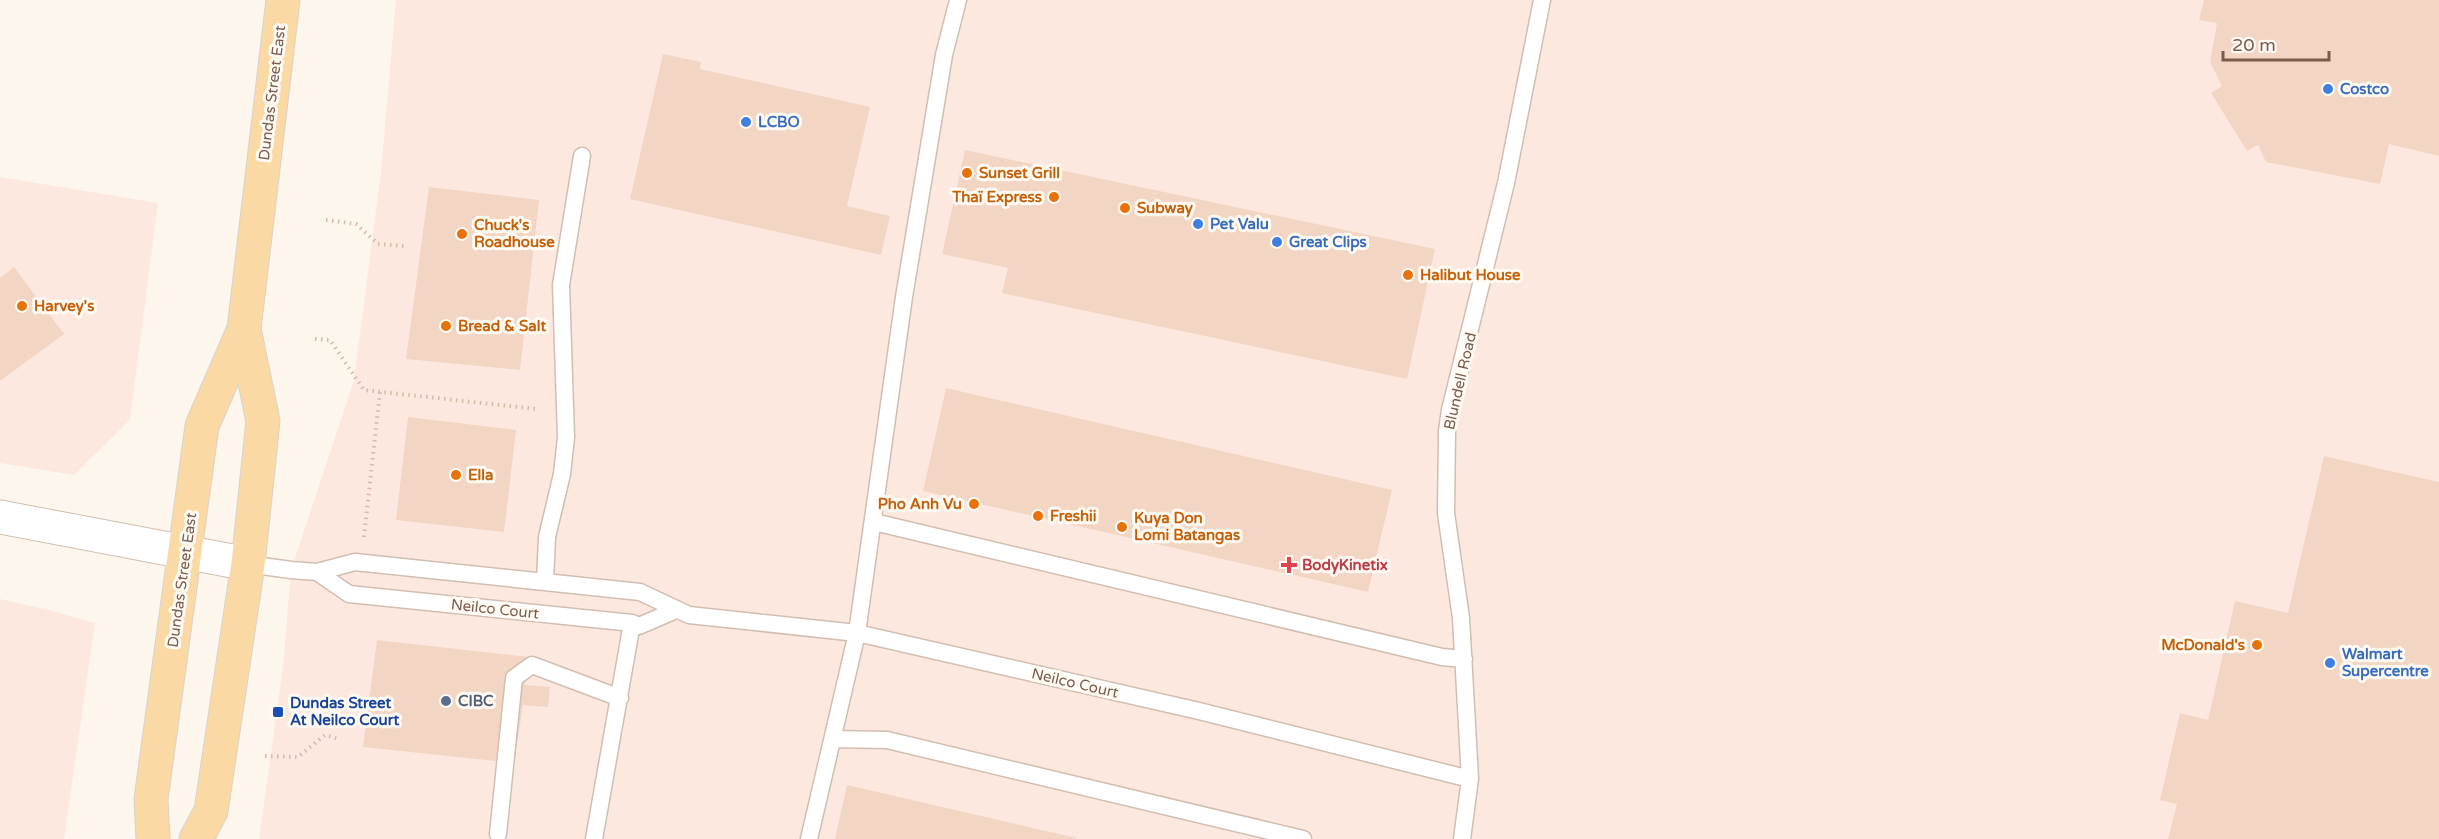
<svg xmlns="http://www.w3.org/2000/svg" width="2439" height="839" font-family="'Varela Round',sans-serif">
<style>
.commercial{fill:#fde8e0}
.building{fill:#f3d5c3}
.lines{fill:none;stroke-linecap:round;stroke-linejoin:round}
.service-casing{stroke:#d1beb0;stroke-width:19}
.minor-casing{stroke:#d1beb0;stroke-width:35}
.primary-casing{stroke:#dad1cd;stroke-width:35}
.path{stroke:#d9b8a5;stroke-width:4;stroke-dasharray:1.5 4.5;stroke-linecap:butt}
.service{stroke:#fff;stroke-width:16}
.minor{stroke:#fff;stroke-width:33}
.primary{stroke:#fbd9a5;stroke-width:33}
.shop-dot{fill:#3f7fe0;stroke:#fffaf3;stroke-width:2}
.food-dot{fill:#e8710a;stroke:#fffaf3;stroke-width:2}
.health-dot{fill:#e0444e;stroke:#fffaf3;stroke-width:2}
.service-dot{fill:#5c6f8a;stroke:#fffaf3;stroke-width:2}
.transit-dot{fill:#1a4fb4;stroke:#fffaf3;stroke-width:2}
.labels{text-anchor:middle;stroke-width:6;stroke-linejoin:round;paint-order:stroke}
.shop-label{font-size:15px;font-weight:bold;fill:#366cbe;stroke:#fffaf3;text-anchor:start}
.street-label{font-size:15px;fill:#7a5c4d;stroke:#fffaf3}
.food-label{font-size:15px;font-weight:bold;fill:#c56008;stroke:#fffaf3;text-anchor:start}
.health-label{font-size:15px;font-weight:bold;fill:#be3a42;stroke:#fffaf3;text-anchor:start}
.service-label{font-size:15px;font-weight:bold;fill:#4e5e75;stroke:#fffaf3;text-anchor:start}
.transit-label{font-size:15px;font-weight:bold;fill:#164399;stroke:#fffaf3;text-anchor:start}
</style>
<rect width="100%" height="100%" fill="#fdf6ec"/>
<path class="commercial" d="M396,0h2043v839h-2180l24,-172 8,-97 63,-190 27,-208z
M0,177l158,26 -28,217 -56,55 -74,-12z
M0,599l49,11 46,13 -31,216h-64z"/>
<path class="building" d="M2204,0h235v156l-50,-12 -9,40 -114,-22 -8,-17 -11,6 -36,-58 11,-7 -12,-24 7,-39 -18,-3z
M663,54l38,8 -1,7 170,38 -23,99 43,10 -9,39 -251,-56z
M965,150l470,99 -28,130 -405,-86 6,-25 -66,-14z
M429,187l110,13 -19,170 -114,-11z
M14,267l50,67 -64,47v-103z
M946,388l446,102 -24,102 -445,-101z
M408,417l108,13 -12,102 -108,-12z
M2324,456l115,26v357h-271l9,-35 -17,-4 20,-87 28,7 27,-119 53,12z
M377,640l152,17 -4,28 25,2 -2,20 -25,-2 -9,58 -151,-16z
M847,785l229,53v1h-241z"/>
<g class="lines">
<defs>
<path id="service" d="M874,522l568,135 22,2
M248,564l43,6 26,2 38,-10 285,30 49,23 168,18 342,78 271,68
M317,572l32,22 283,29 7,3 37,-16
M545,581l2,-44 15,-63 4,-37 -5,-152 21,-129
M833,739l54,1 416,99
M498,834l16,-156 18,-13 88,33
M594,839l38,-216
M809,839l48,-206 47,-336 40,-242 14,-55
M1462,839l8,-60 -9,-161 -15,-105 1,-82 3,-21 56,-227 36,-183"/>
<path id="minor" d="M0,517l248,47"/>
<path id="primary" d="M153,839l-2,-40 51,-373 42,-97
M196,839l15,-28 37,-247 15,-143 -19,-92 39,-329"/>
</defs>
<use href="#service" class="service-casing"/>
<use href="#minor" class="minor-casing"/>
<use href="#primary" class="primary-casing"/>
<path class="path" d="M326,220l30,4 22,20 27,2
M315,339l15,1 34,50 172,19
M364,537l16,-145
M265,756l33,1 27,-22 15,4"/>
<use href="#service" class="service"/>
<use href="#minor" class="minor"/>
<use href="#primary" class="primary"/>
</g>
<g class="shop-dot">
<circle cx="2328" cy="89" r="6"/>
<circle cx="746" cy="122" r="6"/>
<circle cx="1198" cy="224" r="6"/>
<circle cx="1277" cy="242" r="6"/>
<circle cx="2330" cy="663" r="6"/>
</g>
<g class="food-dot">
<circle cx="967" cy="173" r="6"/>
<circle cx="1054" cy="197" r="6"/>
<circle cx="1125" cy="208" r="6"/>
<circle cx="462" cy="234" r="6"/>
<circle cx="1408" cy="275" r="6"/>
<circle cx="22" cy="306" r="6"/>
<circle cx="446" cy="326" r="6"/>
<circle cx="456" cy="475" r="6"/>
<circle cx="974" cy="504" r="6"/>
<circle cx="1038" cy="516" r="6"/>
<circle cx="1122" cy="527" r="6"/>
<circle cx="2257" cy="645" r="6"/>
</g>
<path class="health-dot" d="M1286 556h6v6h6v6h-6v6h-6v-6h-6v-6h6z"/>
<circle class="service-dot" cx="446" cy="701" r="6"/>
<rect class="transit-dot" x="272" y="706" width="12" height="12" rx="3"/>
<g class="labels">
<g class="shop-label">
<text x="2340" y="94">Costco</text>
<text x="758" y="127">LCBO</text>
<text x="1210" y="229">Pet Valu</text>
<text x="1289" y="247">Great Clips</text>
<text x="2342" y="659">Walmart<tspan x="2342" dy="17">Supercentre</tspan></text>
</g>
<g class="street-label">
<text transform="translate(272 93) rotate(-83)" y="5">Dundas Street East</text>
<text transform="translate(1460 381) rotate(-77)" y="5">Blundell Road</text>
<text transform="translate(182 580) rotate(-82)" y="5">Dundas Street East</text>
<text transform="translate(495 609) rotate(6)" y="5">Neilco Court</text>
<text transform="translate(1075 683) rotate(13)" y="5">Neilco Court</text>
</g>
<g class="food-label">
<text x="979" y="178">Sunset Grill</text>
<text x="1042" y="202" text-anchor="end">Thaï Express</text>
<text x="1137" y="213">Subway</text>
<text x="474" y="230">Chuck's<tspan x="474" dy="17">Roadhouse</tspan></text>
<text x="1420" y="280">Halibut House</text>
<text x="34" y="311">Harvey's</text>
<text x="458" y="331">Bread &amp; Salt</text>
<text x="468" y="480">Ella</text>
<text x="962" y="509" text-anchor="end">Pho Anh Vu</text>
<text x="1050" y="521">Freshii</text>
<text x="1134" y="523">Kuya Don<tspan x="1134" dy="17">Lomi Batangas</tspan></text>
<text x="2245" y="650" text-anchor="end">McDonald's</text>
</g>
<g class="health-label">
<text x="1302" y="570">BodyKinetix</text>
</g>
<g class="service-label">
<text x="458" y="706">CIBC</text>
</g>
<g class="transit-label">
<text x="290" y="708">Dundas Street<tspan x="290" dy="17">At Neilco Court</tspan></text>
</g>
</g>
<path d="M2223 51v9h106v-9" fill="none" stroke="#7a5c4d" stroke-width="3"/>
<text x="2232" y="51" font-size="18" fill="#7a5c4d" stroke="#fffaf3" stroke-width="4.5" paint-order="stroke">20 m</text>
</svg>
